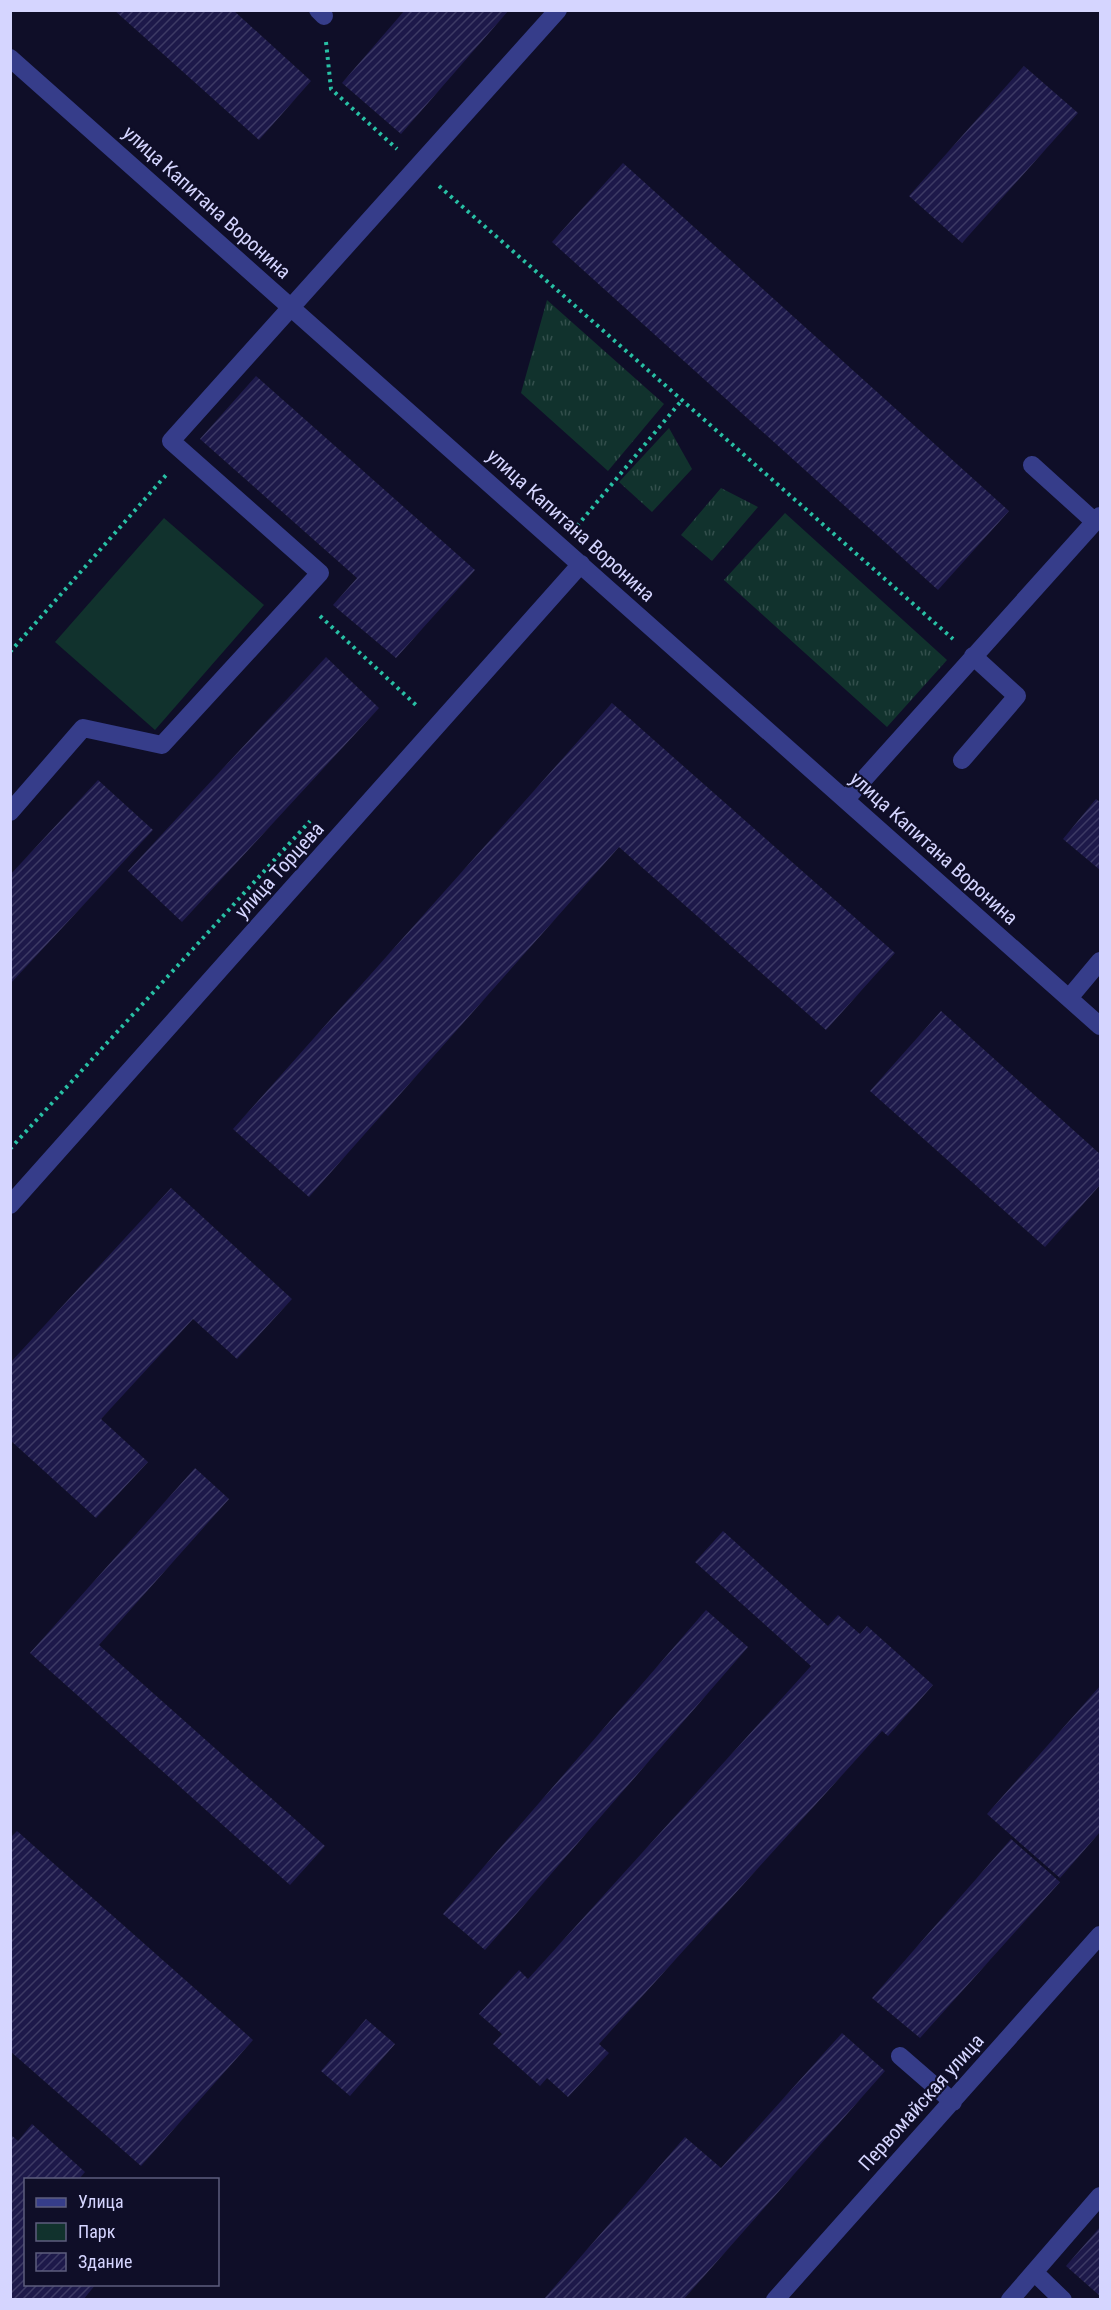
<svg xmlns="http://www.w3.org/2000/svg" width="1111" height="2310" font-family="'Roboto Condensed',sans-serif">
<style>
.grass{fill:url(#grass-tufts)}
.park{fill:#11322d}
.building{fill:url(#building-hatch)}
.lines{fill:none;stroke-linecap:round;stroke-linejoin:round}
.path{stroke:#28c0a5;stroke-width:4;stroke-dasharray:3 4.5;stroke-linecap:butt}
.minor{stroke:#363d8a;stroke-width:18}
.labels{text-anchor:middle;stroke-width:4.5;stroke-linejoin:round;paint-order:stroke}
.street-label{font-size:20px;fill:#d5d5ff;stroke:#0f0e28}
</style>
<defs>
<pattern id="grass-tufts" width="24" height="20" patternUnits="userSpaceOnUse" patternTransform="scale(1.5)"><rect width="24" height="20" fill="#11322d"/><path d="M3 7l-1-3M5 7V3M7 7l1-3M15 17l-1-3M17 17v-4M19 17l1-3" fill="none" stroke="#334f4c"/></pattern>
<pattern id="building-hatch" width="6" height="6" patternUnits="userSpaceOnUse" patternTransform="scale(1.5)"><rect width="6" height="6" fill="#1d194a"/><path d="M-1 1l2-2M0 6l6-6M5 7l2-2" fill="none" stroke="#3d3a65"/></pattern>
</defs>
<rect width="100%" height="100%" fill="#0f0e28"/>
<path class="grass" d="M547,300l117,104 -56,67 -87,-78z
M669,428l23,41 -40,43 -33,-30z
M721,488l37,19 -46,54 -31,-26z
M785,513l162,147 -60,67 -163,-147z"/>
<path class="park" d="M164,518l100,87 -109,125 -100,-88z"/>
<path class="building" d="M114,10h119l78,71 -52,59z
M405,10h104l-108,124 -59,-51z
M1024,66l54,47 -116,130 -53,-47z
M623,163l386,348 -71,79 -386,-348z
M256,376l219,194 -79,88 -63,-53 24,-27 -157,-139z
M326,657l53,51 -197,214 -54,-51z
M612,703l283,250 -69,77 -207,-183 -310,350 -76,-68z
M98,780l55,50 -143,154v-109z
M1096,799l4,3v68l-37,-31z
M941,1011l159,143v31l-55,62 -175,-156z
M171,1188l121,111 -55,60 -44,-40 -92,100 47,43 -52,56 -86,-78v-77z
M195,1468l34,31 -130,146 226,201 -35,39 -260,-232z
M723,1531l105,95 10,-11 22,19 7,-8 66,59 -45,51 -6,-5 -283,313 10,9 -41,44 -21,-19 -7,8 -47,-42 9,-10 -23,-20 40,-44 9,9 283,-313 -116,-104z
M706,1610l42,37 -263,303 -42,-36z
M1100,1686v146l-40,46 -73,-64z
M17,1831l236,209 -112,126 -131,-115v-213z
M1011,1839l49,43 -140,156 -48,-40z
M366,2019l29,25 -45,52 -29,-25z
M842,2033l43,38 -202,229h-140l142,-163 36,31z
M32,2124l53,48 -7,8h-52v104h70l-13,16h-73v-166l8,7z
M1100,2227v69l-34,-30z"/>
<g class="lines">
<path class="path" d="M326,42l5,47 66,60
M439,186l514,453
M577,526l105,-126
M320,616l96,89
M10,652l157,-178
M10,1149l300,-328"/>
<path class="minor" d="M318,10l6,6
M10,58l1090,968
M1032,465l63,57
M962,760l55,-64 -44,-40
M846,799l254,-283
M10,812l73,-84 79,17 158,-172 -149,-132 387,-431
M1069,998l31,-37
M10,1205l571,-641
M900,2056l53,46
M1034,2272l29,28
M775,2300l325,-365
M1010,2300l90,-104"/>
</g>
<g class="labels">
<g class="street-label">
<text transform="translate(207 202) rotate(42)" y="7">улица Капитана Воронина</text>
<text transform="translate(571 525) rotate(42)" y="7">улица Капитана Воронина</text>
<text transform="translate(934 848) rotate(42)" y="7">улица Капитана Воронина</text>
<text transform="translate(279 870) rotate(-48)" y="7">улица Торцева</text>
<text transform="translate(921 2102) rotate(-48)" y="7">Первомайская улица</text>
</g>
</g>
<rect width="1111" height="2310" fill="none" stroke="#d5d5ff" stroke-width="24"/>
<rect x="24" y="2178" width="195" height="108" fill="#0f0e28" stroke="#5e5e7e" stroke-width="1.5"/>
<rect x="36" y="2198" width="30" height="9" fill="#363d8a" stroke="#5e5e7e" stroke-width="1.5"/>
<text x="78" y="2208" font-size="18" fill="#d5d5ff">Улица</text>
<rect x="36" y="2223" width="30" height="18" fill="#11322d" stroke="#5e5e7e" stroke-width="1.5"/>
<text x="78" y="2238" font-size="18" fill="#d5d5ff">Парк</text>
<rect x="36" y="2253" width="30" height="18" fill="url(#building-hatch)" stroke="#5e5e7e" stroke-width="1.5"/>
<text x="78" y="2268" font-size="18" fill="#d5d5ff">Здание</text>
</svg>
